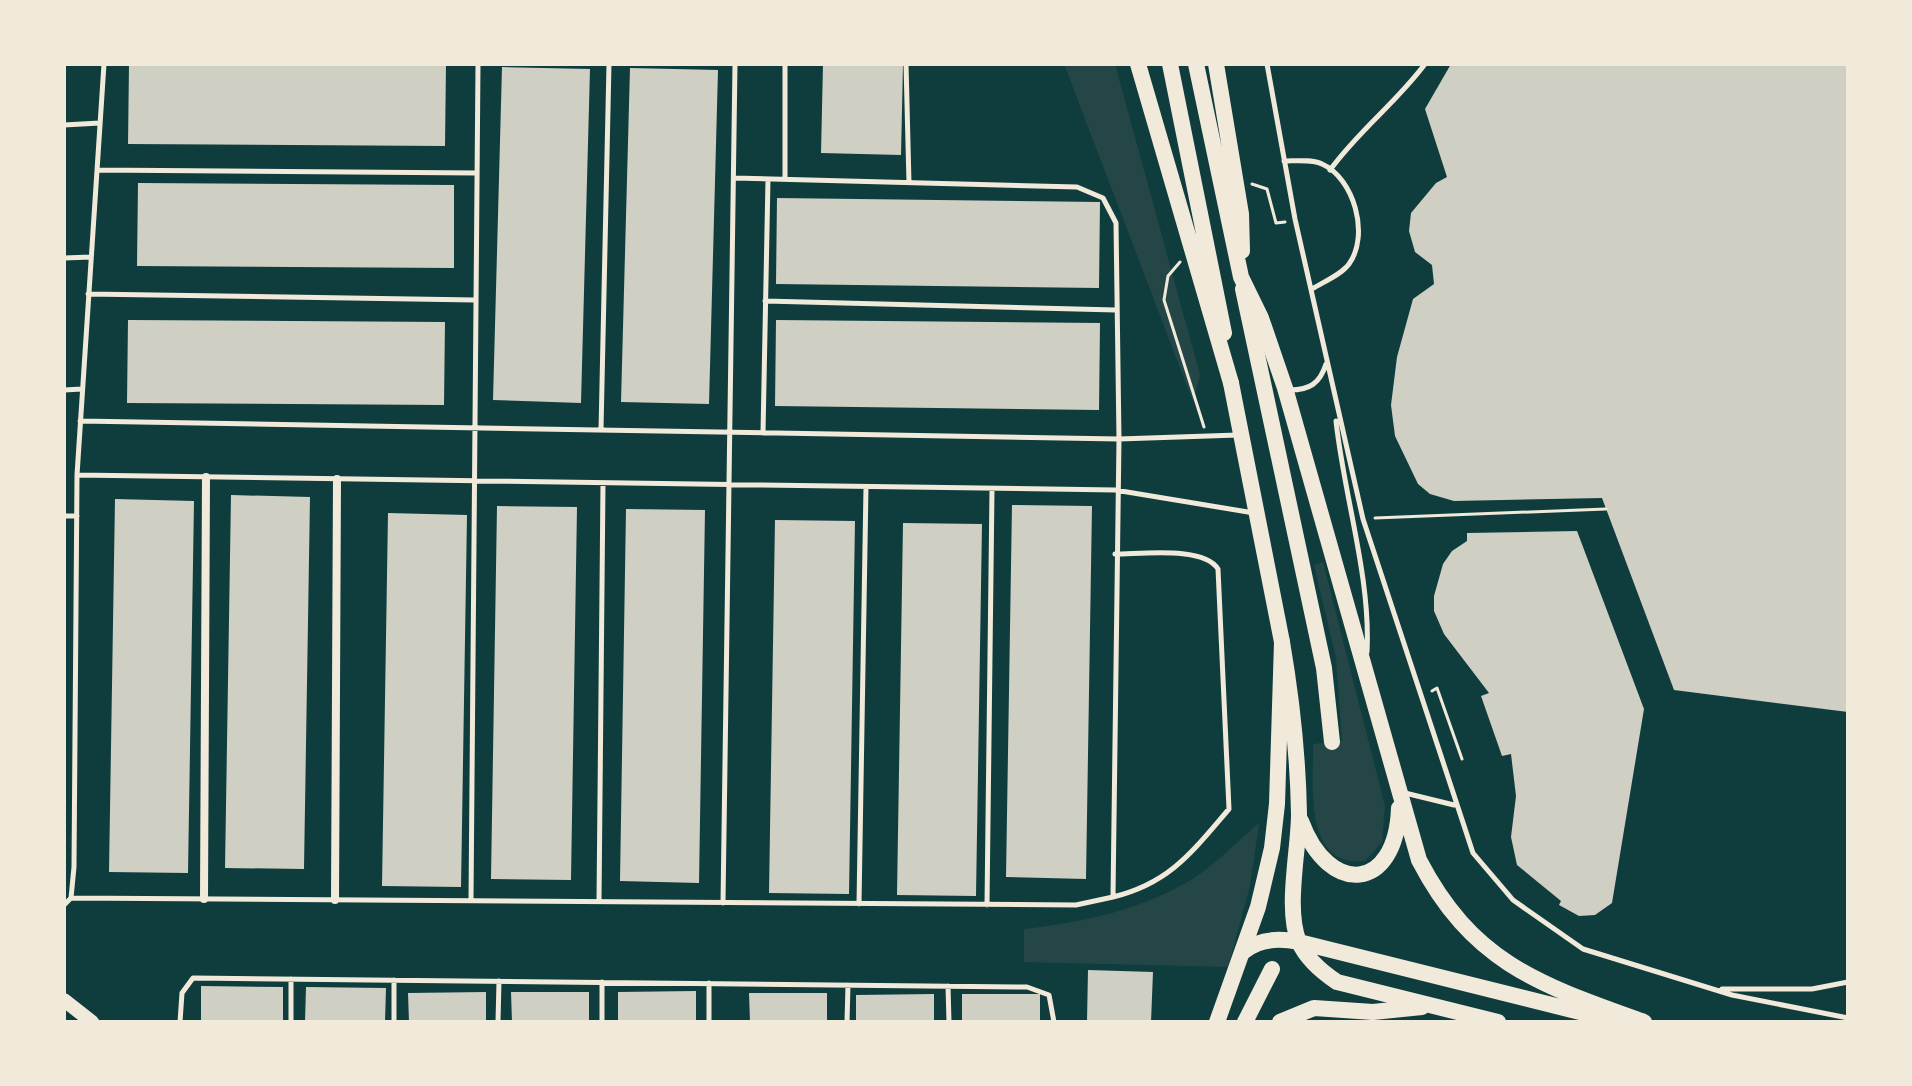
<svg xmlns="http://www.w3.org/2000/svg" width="1912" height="1086" font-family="'Exo 2',sans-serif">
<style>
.green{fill:#244646}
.building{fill:#cfcfc3}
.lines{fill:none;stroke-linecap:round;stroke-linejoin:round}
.path{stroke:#f1e9da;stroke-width:3}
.service{stroke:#f1e9da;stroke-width:5}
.minor{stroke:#f1e9da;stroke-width:8}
.tertiary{stroke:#f1e9da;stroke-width:14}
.secondary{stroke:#f1e9da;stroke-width:16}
.primary{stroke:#f1e9da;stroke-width:16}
</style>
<rect width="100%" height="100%" fill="#0f3d3e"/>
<path class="green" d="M1064,64h51l85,311 -7,27z
M1323,562l62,244 -3,36 -17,19c-63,7 -51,-78 -52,-117l29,-3 -6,-83 -22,-93z
M1259,823l-9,63 -22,81 -204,-5v-33c57,-6 121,-20 170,-51 23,-15 44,-37 65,-55z"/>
<path class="building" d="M129,64h317l-1,82 -317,-2z
M823,64h80l-2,91 -80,-2z
M1451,64h397v648l-174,-22 -72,-192 -148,3 -24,-7 -12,-10 -23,-48 -4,-31 6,-48 16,-58 21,-15 -2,-19 -17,-13 -6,-21 2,-18 25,-30 11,-6 -22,-68z
M502,67l88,2 -9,334 -88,-3z
M630,68l88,2 -9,334 -88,-2z
M138,183l316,2v83l-317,-2z
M777,198l323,4 -1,86 -323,-4z
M128,320l317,2 -1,83 -317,-2z
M776,320l324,3 -1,87 -324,-4z
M231,495l79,2 -6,372 -79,-1z
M115,499l79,2 -6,372 -79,-1z
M1012,505l80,1 -6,373 -80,-2z
M497,506l80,1 -6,373 -80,-1z
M626,509l79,1 -6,373 -79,-2z
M388,513l79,2 -6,372 -79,-1z
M775,520l80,1 -6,373 -80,-1z
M903,523l79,1 -6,372 -79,-1z
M1577,531l67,178 -32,194 -17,12 -16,1 -20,-11 2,-4 -44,-36 -6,-28 5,-41 -5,-42 -9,2 -21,-60 8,-3 -45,-59 -10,-23v-15l9,-32 9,-13 15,-10v-8z
M1088,970l65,2 -2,50h-64z
M201,986l82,1v35h-82z
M306,987l80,1 -1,34h-80z
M696,991v31h-78v-30z
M486,992v30h-77l-1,-29z
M511,992h78v30h-77z
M749,993h78v29h-77z
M934,994v28h-78v-27z
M962,994h78v28h-78z"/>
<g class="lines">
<path class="path" d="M1252,184l15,5 9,34 9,-1
M1180,262l-12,14 -4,24 40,127
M1375,518l231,-9
M1432,691l5,-3 25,71"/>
<path class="service" d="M785,64v115
M906,64l3,119
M1267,64l28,155 68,300 110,334 40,47 70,49 149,46 116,23
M64,125l36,-2
M1284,161c11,0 29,-2 38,3 32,14 48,71 27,100 -8,11 -26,18 -37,25
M97,170l380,3
M1330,170c30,-41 65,-66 95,-106
M64,258l27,-1
M88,294l387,6
M765,301l351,9
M64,390l18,-1
M1290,390c20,0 30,-7 36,-26
M80,421l1039,18 119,-4
M1336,421c8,75 35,157 31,231
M601,430l8,-366
M763,433l5,-254
M77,475l1038,15 139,23
M64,516h13
M1405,793l49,12
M1113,897c57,-14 79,-45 116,-88l-11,-240c-14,-23 -76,-15 -103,-15
M71,898l1005,7 37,-8 6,-458 -3,-216 -13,-25 -26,-11 -343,-9
M471,901l7,-837
M599,902l4,-419
M723,903l12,-839
M859,904l7,-417
M64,905l7,-7 3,-31 3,-392 27,-411
M987,905l5,-416
M394,980v42
M602,982v40
M948,986l1,36
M1722,989h90l36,-7
M180,1022l2,-29 11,-15 834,9 22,8 5,27
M291,1022v-43
M498,1022l1,-41
M709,1022v-39
M847,1022l1,-37"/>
<path class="minor" d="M204,899l2,-422
M335,900l2,-421"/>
<path class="tertiary" d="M64,1000l28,22"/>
<path class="secondary" d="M1243,289l81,379 8,74
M1217,1022l41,-115 14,-59 5,-44 5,-162 -51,-259
M1245,1022l27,-53"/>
<path class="primary" d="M1138,64l93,319
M1170,64l54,269
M1196,64l45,213 20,41 24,70 134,472c54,104 122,125 225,162
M1216,64l25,150 1,37
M1282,642c10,58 16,113 17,172 0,35 -14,96 0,128 8,18 23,30 38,40l161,40
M1301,821c28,76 95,71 98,-13
M1243,952c16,-14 36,-14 56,-10l309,77
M1280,1022l34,-14 59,4 49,-5"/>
</g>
<rect width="1912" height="1086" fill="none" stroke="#f1e9da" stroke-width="132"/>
</svg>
